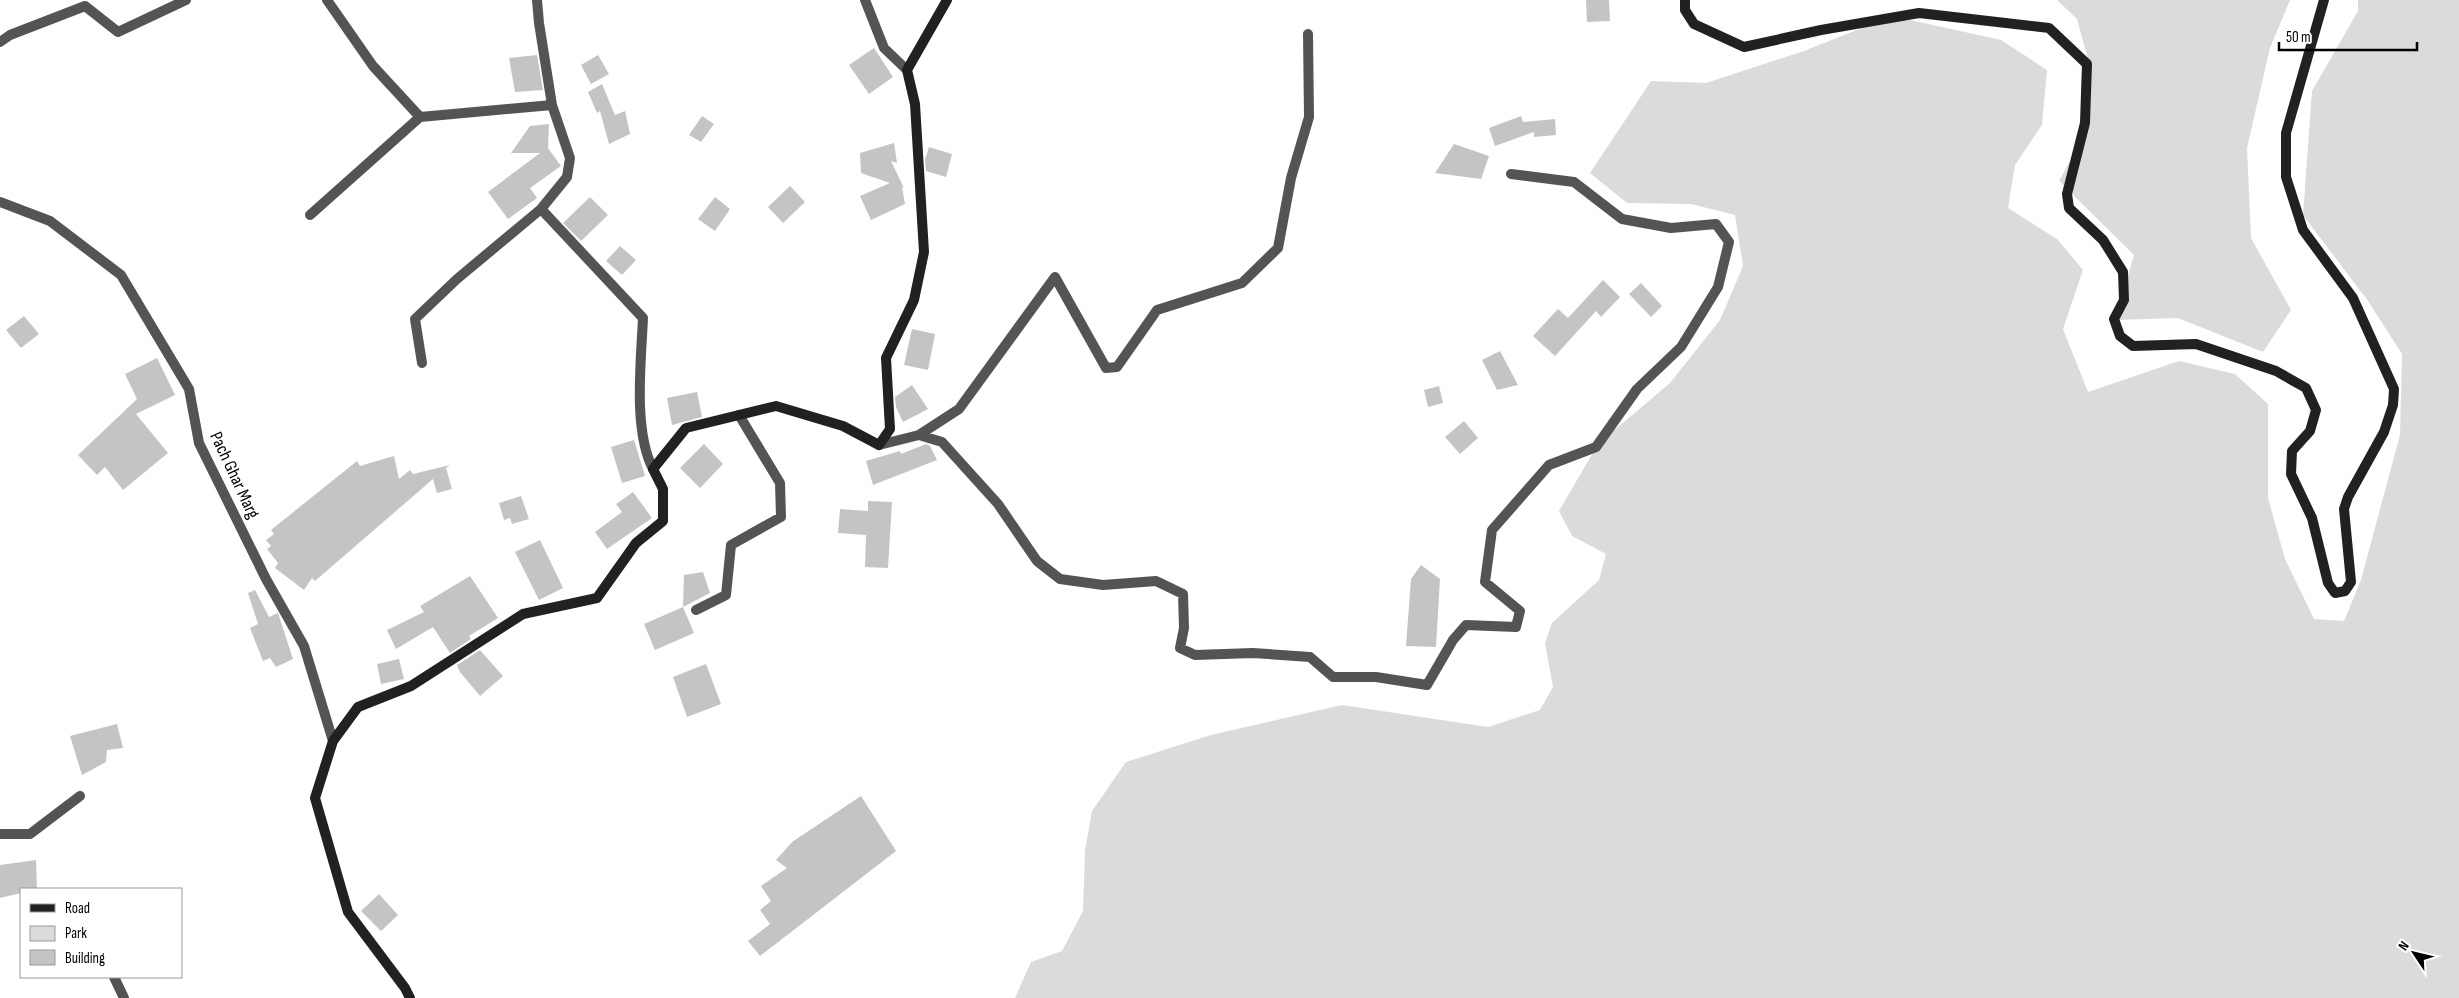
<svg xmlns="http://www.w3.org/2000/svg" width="2459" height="998" font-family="'Sofia Sans Condensed',sans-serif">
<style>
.green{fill:#dbdbdb}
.building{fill:#c4c4c4}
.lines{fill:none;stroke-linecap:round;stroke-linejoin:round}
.street{stroke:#545454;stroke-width:10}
.secondary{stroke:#212121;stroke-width:10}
.labels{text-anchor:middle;stroke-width:4;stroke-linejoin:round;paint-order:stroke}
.street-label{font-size:18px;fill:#000;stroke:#fff}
</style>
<rect width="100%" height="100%" fill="#fff"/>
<path class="green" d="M2057,0h233l-20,48 -23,100 4,90 40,72 -28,42 -85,-34 -63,2 19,-65 -75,-74 31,-56 1,-55 -14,-51z
M2358,0h101v998h-1444l16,-36 31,-11 21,-40 2,-61 7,-39 34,-49 85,-27 131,-30 146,22 52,-17 13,-23 -8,-44 7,-20 47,-43 7,-26 -34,-18 -13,-25 39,-67 72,-61 50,-63 23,-54 -8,-51 -44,-11 -64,-1 -37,-30 61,-92 55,2 98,-32 88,-35 109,24 46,30 -5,55 -27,40 -7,43 49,31 26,31 -20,59 25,63 91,-31 56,13 33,30v94l17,61 29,60 30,2 17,-41 39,-145 2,-81 -34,-53 -65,-86 9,-124 46,-80z"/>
<path class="building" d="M1586,0h23l1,21 -23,1z
M874,48l19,29 -24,17 -20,-29z
M537,55l6,35 -28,2 -6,-34z
M598,55l11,19 -18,10 -10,-19z
M602,84l13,31 10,-4 5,23 -21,10 -9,-33 -3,2 -9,-21z
M702,116l12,8 -13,18 -12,-7z
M1521,116l2,6 32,-3 1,16 -22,2v-5l-39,14 -6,-18z
M549,124l-1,24 13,18 -31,22 7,10 -29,21 -20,-27 52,-39h-29l19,-27z
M894,143l3,20 -6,-2 13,27 -2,-1 3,17 -34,16 -11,-24 30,-13 -29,-10 -1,-20z
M1454,144l35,12 -8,23 -46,-6z
M929,147l23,7 -6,23 -20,-6 -1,-12z
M790,186l15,16 -22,21 -15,-16z
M590,197l18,18 -27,26 -18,-18z
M715,197l15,12 -15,22 -17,-12z
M620,246l16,14 -14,15 -16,-14z
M1603,280l17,17 -19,20 -5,-6 -41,45 -22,-20 25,-27 10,9z
M1641,283l21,23 -11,11 -22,-23z
M24,316l15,18 -18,14 -15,-18z
M912,329l23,5 -7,36 -24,-5z
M1500,351l18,34 -21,5 -15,-30z
M157,358l18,37 -39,19 32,39 -45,37 -18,-23 -8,8 -19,-20 59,-56 -12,-25z
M912,385l16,24 -25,13 -7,-15 -1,-10z
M1439,386l4,17 -15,4 -4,-17z
M697,392l5,25 -30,8 -5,-27z
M1464,421l14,17 -18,16 -15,-17z
M634,440l11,36 -23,7 -11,-36z
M704,444l19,20 -23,24 -20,-20z
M926,444l4,2 7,14 -64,25 -7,-24 34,-10 1,3z
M394,456l5,23 11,-9 3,4 37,-9 -4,3 6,21 -15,4 -4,-14 -118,102 -3,-3 -8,12 -29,-22 3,-5 -11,-14 4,-3 -5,-6 8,-6 -3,-4 86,-69 3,5z
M633,492l19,26 -45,31 -12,-17 27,-20 -6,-8z
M521,496l8,23 -17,5 -2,-6 -6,2 -5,-17z
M868,501l24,1 -4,66 -23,-1 1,-32 -28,-2 2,-24 28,2z
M540,540l23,48 -24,12 -24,-48z
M1421,565l19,14 -4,68 -30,-1 5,-67z
M703,572l7,21 -27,14 1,-32z
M470,576l28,42 -29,18 2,3 -21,14 -17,-26 -37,22 -9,-19 37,-18 -4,-6z
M255,590l14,27 9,-4 1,3 14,43 -17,8 -6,-9 -7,3 -13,-33 8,-4 -10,-31z
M683,607l11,26 -39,17 -11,-26z
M480,650l23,26 -23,20 -20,-24 -3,-7z
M399,659l5,20 -23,5 -4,-20z
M706,664l15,40 -34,13 -14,-40z
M117,724l6,24 -16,2 -1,12 -24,13 -12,-39z
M861,796l35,55 -136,105 -12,-15 22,-17 -10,-14 11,-9 -10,-15 26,-18 -11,-8 16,-18z
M36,860l1,29h-16v4l-21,5v-33z
M379,894l19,21 -17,16 -20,-20z"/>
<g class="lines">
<path class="street" d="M327,0l46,66 47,51 132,-12
M537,0l2,23 13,82 18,53 -3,19 -26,32 102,109c-2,44 -10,112 10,151
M865,0l19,48 23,22
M0,42l10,-7 75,-29 33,26 68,-32
M0,202l50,19 71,54 68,114 10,54 67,136 38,67 29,95
M310,215l110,-98
M422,363l-7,-44 42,-40 84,-70
M919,435l40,-26 96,-132 51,91 11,-1 40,-57 85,-27 36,-35 13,-70 18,-61 -1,-83
M879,445l40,-10 23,7 56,62 39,57 23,18 43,6 53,-4 27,13 1,34 -4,20 15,7 58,-2 57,4 23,20h43l51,8 26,-45 13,-15 50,2 4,-16 -35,-29 7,-52 57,-65 47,-18 41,-58 44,-42 37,-60 11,-45 -13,-18 -45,4 -49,-9 -48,-37 -63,-8
M696,610l30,-15 5,-50 50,-28 -1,-34 -41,-68
M0,834h30l50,-38
M114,977l10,21"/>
<path class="secondary" d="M1685,0v10l9,14 50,23 77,-17 98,-17 130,15 38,36 -2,59 -18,71 2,14 34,32 20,32 1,28 -10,19 6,17 13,10 63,-2 80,27 30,17 10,22 -6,21 -18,20 -1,23 21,44 16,65 7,10 10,-2 6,-9 -7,-73 4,-12 36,-65 9,-27 1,-16 -41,-91 -50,-68 -17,-53v-44l38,-133
M410,998l-5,-10 -57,-76 -33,-114 18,-57 25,-34 53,-21 112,-72 74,-16 39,-55 27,-22v-32l-10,-20 33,-41 90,-22 67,20 36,19 11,-16 -4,-71 28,-58 10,-48 -9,-148 -8,-34 40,-70"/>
</g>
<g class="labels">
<g class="street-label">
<text transform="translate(235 475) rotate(65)" y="6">Pach Ghar Marg</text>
</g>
</g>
<rect x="20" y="888" width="162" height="90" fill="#ffffff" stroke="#999999"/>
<rect x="30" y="904" width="25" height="8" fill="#212121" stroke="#999999"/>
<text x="65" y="913" font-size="15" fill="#000000">Road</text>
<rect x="30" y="926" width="25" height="15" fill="#dbdbdb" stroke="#999999"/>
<text x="65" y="938" font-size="15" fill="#000000">Park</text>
<rect x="30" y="950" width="25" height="15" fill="#c4c4c4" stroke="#999999"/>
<text x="65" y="963" font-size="15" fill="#000000">Building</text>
<g transform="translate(2414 953) rotate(305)" stroke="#ffffff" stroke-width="4" paint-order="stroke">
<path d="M0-4L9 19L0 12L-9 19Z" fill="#000000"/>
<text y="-8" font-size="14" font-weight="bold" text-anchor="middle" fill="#000000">N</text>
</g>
<path d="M2279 42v8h138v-8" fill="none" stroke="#000000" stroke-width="2.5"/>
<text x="2286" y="42" font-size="15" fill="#000000" stroke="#ffffff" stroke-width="4" paint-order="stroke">50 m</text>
</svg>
